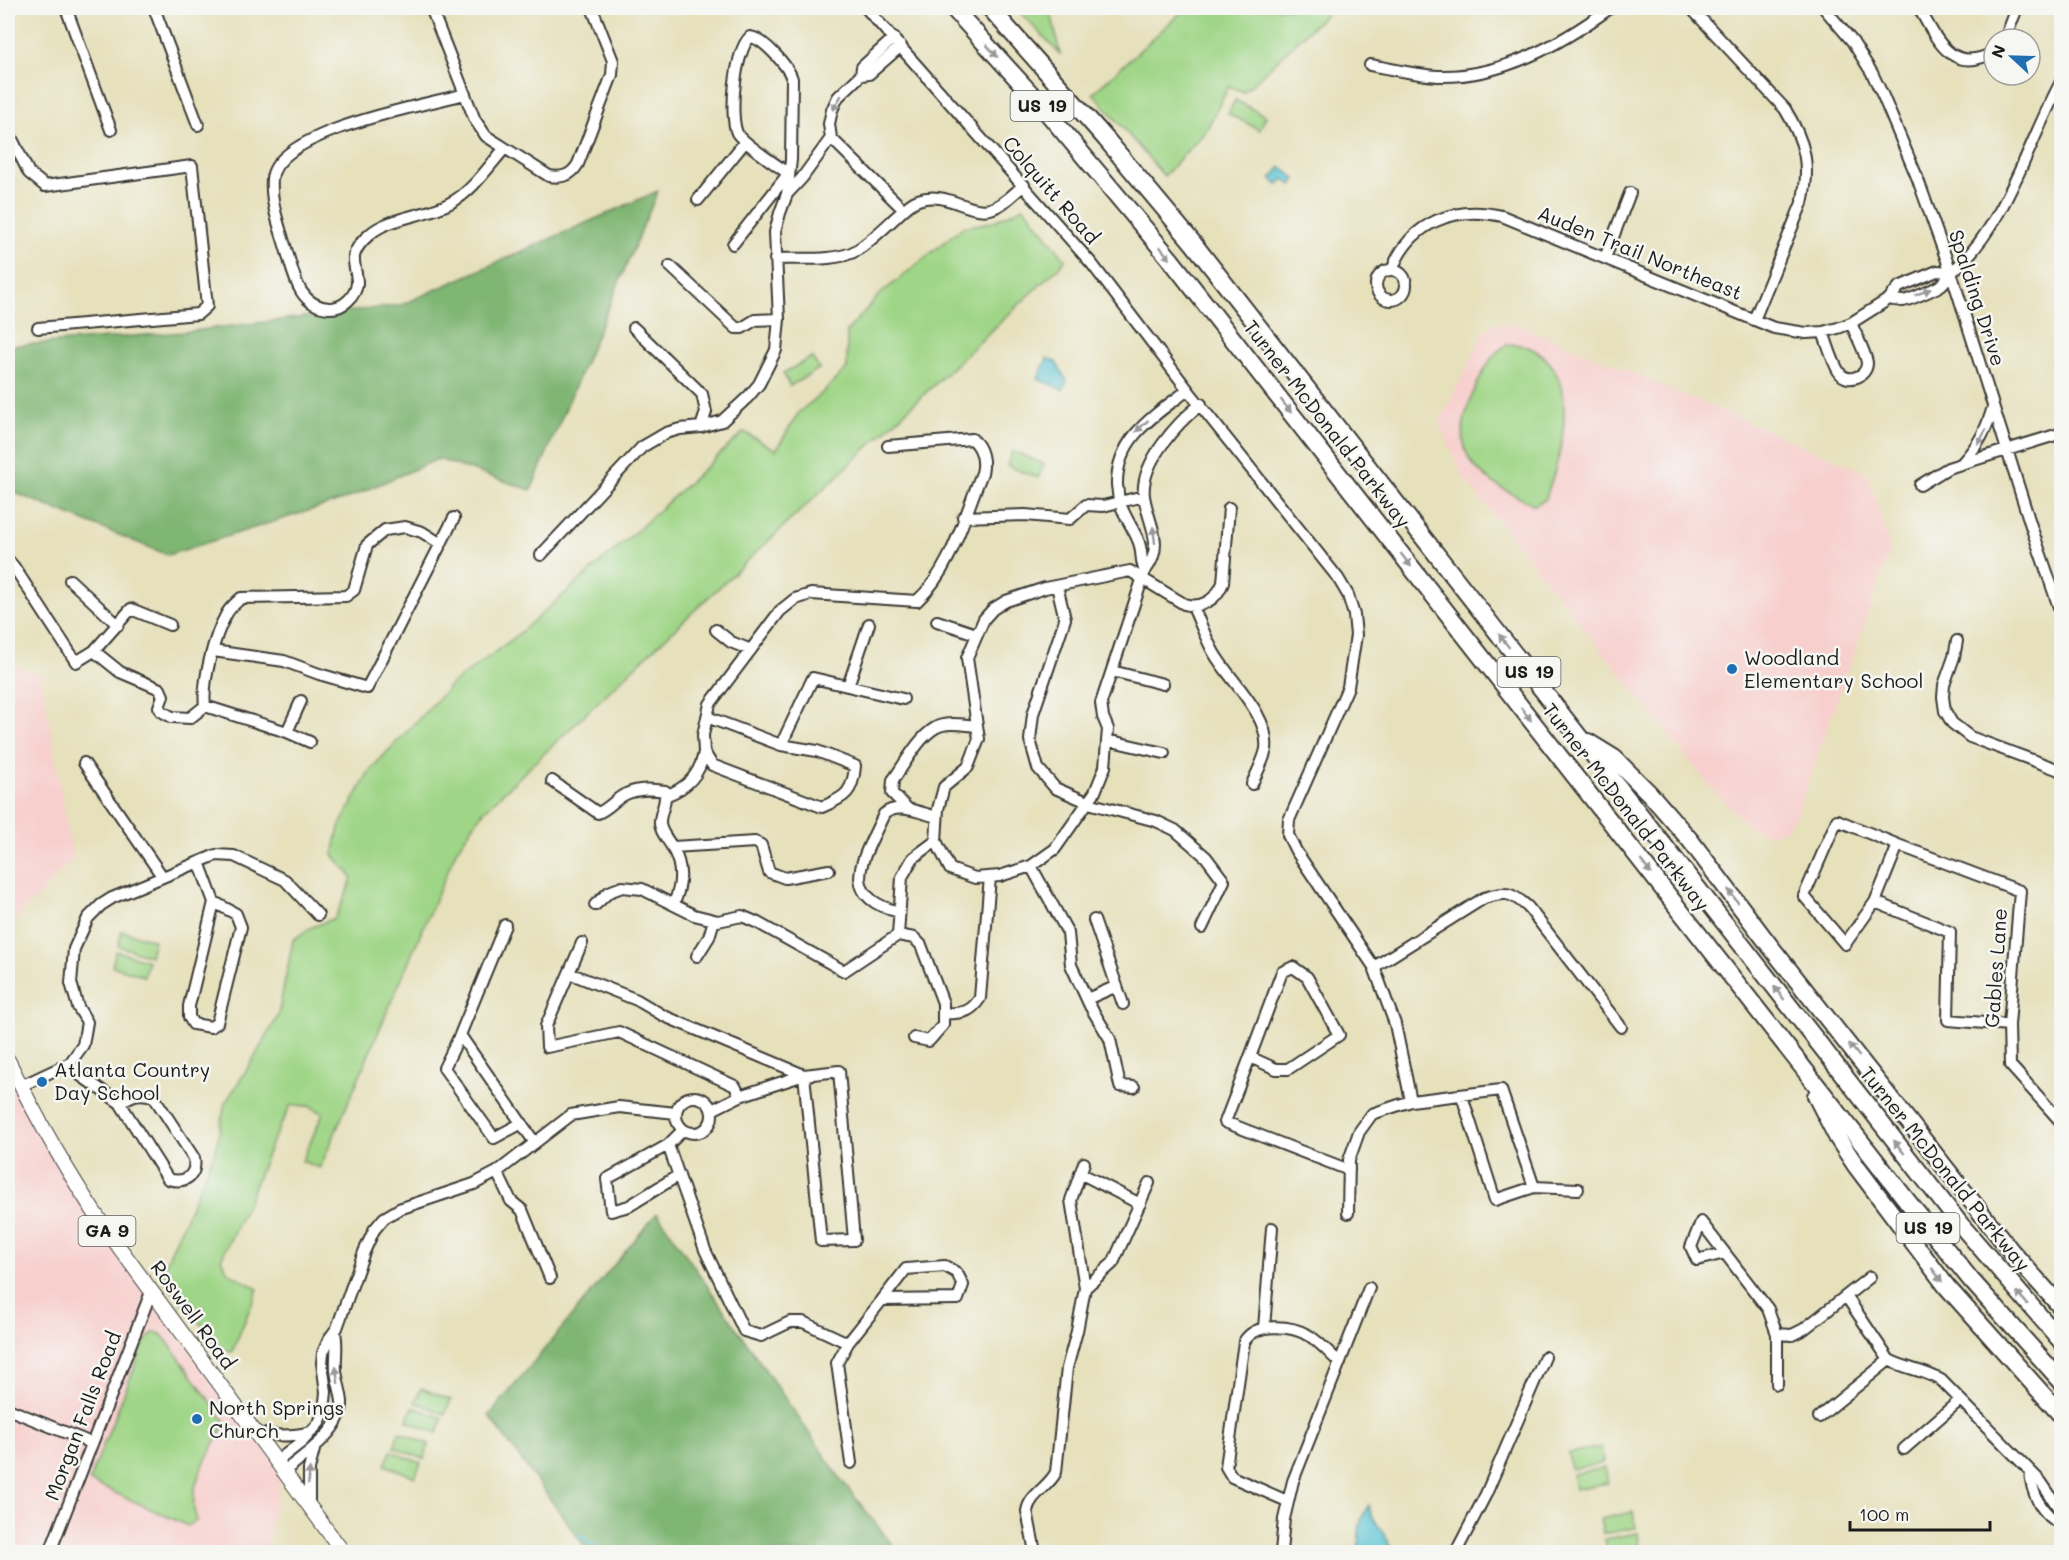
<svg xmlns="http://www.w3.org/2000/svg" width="2069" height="1560" font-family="Mali,sans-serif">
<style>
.built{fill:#f7d0ce}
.green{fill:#9fd586;stroke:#5e7851;stroke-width:1.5}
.forest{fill:#7fb673;stroke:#4e6948;stroke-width:1.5}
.water{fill:#58c3d1;stroke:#3a7076;stroke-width:1.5}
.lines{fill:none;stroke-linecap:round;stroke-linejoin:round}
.stream{stroke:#58c3d1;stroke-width:3}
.minor-casing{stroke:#3a3934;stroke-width:14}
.major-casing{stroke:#3a3934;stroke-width:16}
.highway-casing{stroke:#3a3934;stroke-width:20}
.minor{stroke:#fff;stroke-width:10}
.major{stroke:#fff;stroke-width:14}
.highway{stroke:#fff;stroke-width:16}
.oneway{fill:#999}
.poi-dot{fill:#1f6fb2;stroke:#f6f6f2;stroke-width:2}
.labels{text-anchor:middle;stroke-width:5;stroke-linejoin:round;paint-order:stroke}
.shield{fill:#f6f6f2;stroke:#5d5d5c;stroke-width:1.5}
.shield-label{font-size:18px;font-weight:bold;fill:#1c1c1c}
.street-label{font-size:20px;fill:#1c1c1c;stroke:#f6f6f2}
.poi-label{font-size:20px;fill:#1c1c1c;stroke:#f6f6f2;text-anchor:start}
</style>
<rect width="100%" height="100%" fill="#f6f6f2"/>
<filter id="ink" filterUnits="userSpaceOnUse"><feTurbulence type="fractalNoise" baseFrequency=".0167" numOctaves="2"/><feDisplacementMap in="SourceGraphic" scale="12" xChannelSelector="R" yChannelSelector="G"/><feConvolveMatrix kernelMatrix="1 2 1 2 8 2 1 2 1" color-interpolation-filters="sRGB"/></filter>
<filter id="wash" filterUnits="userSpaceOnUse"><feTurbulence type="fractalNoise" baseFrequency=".008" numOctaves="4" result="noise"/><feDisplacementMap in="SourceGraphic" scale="24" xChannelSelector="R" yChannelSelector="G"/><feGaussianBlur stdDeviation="1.35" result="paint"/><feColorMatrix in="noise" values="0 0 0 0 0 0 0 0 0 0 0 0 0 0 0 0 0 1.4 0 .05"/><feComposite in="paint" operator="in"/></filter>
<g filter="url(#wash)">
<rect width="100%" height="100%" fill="#e6e0bb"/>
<path class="built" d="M1495,323l25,2 347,148 24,76 -94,264 -11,17 -18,5 -20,-9 -36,-37 -249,-312 -24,-54 45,-91z
M8,664l33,11 32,184 -65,69z
M8,1062l123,210 151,200 -15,73 -4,7h-255z"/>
<path class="green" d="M1016,8h29l7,9 8,37z
M1186,8h146l-88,84 -15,-6 -23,45 -42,45 -71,-83z
M1235,100l31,16 -6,14 -32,-16z
M1024,207l41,52 -6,8 -416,392 -160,153 -26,37 -137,319 -18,-7 21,-48 -14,-7 -18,-1 -19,37 -25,62 -26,55 7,13 30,17 -26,63 -8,-1 -64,-75 56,-127 9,-46 23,-35 30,-52 15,-76 17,-12 25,-10 13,-28 4,-13 -19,-22 6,-28 31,-57 83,-87 62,-46 117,-102 112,-103 32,18 23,-38 20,-16 28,-28v-37l31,-35 85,-69 29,-5z
M1509,344c6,1 13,1 19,3 37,15 39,58 34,93 -2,19 -11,40 -16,59l-11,6c-63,-29 -92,-52 -57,-123 8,-15 15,-31 31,-38z
M812,357l7,12 -29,17 -7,-13z
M1012,451l32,13 -6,14 -31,-12z
M122,931l32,9 -4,16 -32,-10z
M116,951l32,10 -4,15 -32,-10z
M154,1332l7,2 9,11 56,78c-15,28 -42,65 -29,97l-9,6 -99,-45 56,-140z
M421,1388l30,12 -6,14 -30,-12z
M413,1407l30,11 -6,15 -30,-12z
M399,1432l30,12 -5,15 -30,-12z
M1601,1447l3,16 -33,6 -3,-16z
M391,1451l30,12 -6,14 -30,-12z
M1605,1468l3,15 -33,6 -3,-15z
M1633,1512l3,16 -33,6 -3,-15z
M1638,1533l2,16 -33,3 -2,-13z"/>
<path class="forest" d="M658,191l-127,299 -93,-31 -95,41 -175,55 -160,-65v-144l176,-14 217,-27z
M657,1213l183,265 58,74h-309l-100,-136z"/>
<path class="water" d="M1281,167l15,12 -4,6 -8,-6 -6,6 -7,-6z
M1047,358l9,4 11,19 -4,9 -25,-11z
M1369,1505l2,9 24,38h-38c3,-17 0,-32 12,-47z"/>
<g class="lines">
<path class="stream" d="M579,1535l24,17"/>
</g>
</g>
<g filter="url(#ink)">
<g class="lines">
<defs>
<path id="minor" d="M66,8l45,122
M154,8l44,117
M431,8l44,112 11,16 63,40c13,2 22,0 29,-12l34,-89 1,-14 -21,-53
M866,8l226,256 96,126 150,188 10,17 6,20 2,20 -8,52 -59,133 -1,15 8,16 78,116 21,57 16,77
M1691,8l94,101c20,33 26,56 17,94l-48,117
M1824,8l28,33 20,32 11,23 34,81 34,95 80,254 31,90
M1919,8c17,30 32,68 75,44
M894,38l-32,29 -1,8 -23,22 -6,13 -3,14 2,14 72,71
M2005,39l12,-31
M1370,65c22,4 45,10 68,11 63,2 123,-32 172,-68
M861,75l8,-1 32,-28
M465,94c-40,11 -189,37 -193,85 -2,27 10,54 17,80 6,21 12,47 40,49 14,1 27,-12 28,-25 0,-10 -4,-18 -3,-27 2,-9 10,-17 16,-22 19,-17 57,-18 80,-31 22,-11 39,-37 55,-55
M8,131l21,42 16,13 147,-20 15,140 -9,8 -160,14
M787,194l4,-34 1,-81c-3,-12 -29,-41 -42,-42 -15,14 -21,78 -13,96 6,10 40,32 52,41
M698,200l47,-58
M733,244l55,-70
M1605,258l25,-65
M775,259c22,-1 64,3 82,-9 14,-9 27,-22 39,-33 7,-6 13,-14 22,-17 28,-10 50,14 72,9 13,-3 24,-16 34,-24
M670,266l66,62h6l13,-8 24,-1
M1392,270c18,-48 63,-65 110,-54l272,112 32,5 17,-1 15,-4 13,-5 38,-24 10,-12 38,-16 14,1
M1376 285a15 15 0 1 1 30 0a15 15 0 1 1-30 0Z
M1889,299c5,1 10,2 14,2 7,-1 32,-12 38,-16 5,-4 8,-10 12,-14 54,-47 75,-129 109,-191
M634,328l68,66 4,18 -5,15
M1823,332c5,13 9,29 16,40 8,12 28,5 28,-9 -1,-10 -12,-30 -16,-40
M888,446l84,-7c10,8 13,22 10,34 -18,43 -30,96 -65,128l-106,-7 -16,5 -15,12 -70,93 -7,31 1,17 8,13 110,42c24,-10 31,-15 33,-41l-38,-15 -36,-6 32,-67 90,21
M1962,463c17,-19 24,-32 31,-56
M1920,485l28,-17 114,-35
M963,517l62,-2 45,4 16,-14 17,1 41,-10
M541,555l101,-108 24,-14 14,-4 21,-2 21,-6 26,-24 11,-13 17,-34 3,-31 -4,-87 5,-19 7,-19 15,-16 29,-40
M8,560l6,7 62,95 18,-11 26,21 40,17 3,7 -4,11 2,4 11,6 18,1 15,-12 82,26 23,10
M1145,571c-5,-9 -2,-20 -7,-31 -5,-12 -14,-24 -18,-37 -2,-5 -2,-12 -3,-18 -1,-47 38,-70 71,-95
M70,580l48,45
M1057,586l8,33 -32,95 -3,26 8,28 17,20 37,16 64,17 19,9 31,27 18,24 -22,47
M1193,607c7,15 13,32 21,46 16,28 56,62 52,96 -2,11 -10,25 -14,35
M937,621l39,13
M716,630l15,12 20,8
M1957,641l-3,16 -10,28 -1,12 2,14 7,12 18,14 92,34
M94,651l37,-42 39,16
M213,651l71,10 35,13 48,14 87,-170
M1112,671l51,13
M848,686l21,-62
M205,706c-3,-24 9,-70 21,-91 3,-7 10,-12 15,-17l105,-2 8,-6 13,-45 18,-15 20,-3 17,5 19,12
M707,717l74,28
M287,732l14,-31
M1107,740l57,13
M84,763l78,113
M552,781l46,32c12,-5 18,-15 28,-19 13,-6 26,-5 39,-3 2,13 -6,22 -5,33 1,10 9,16 13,25 10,18 9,36 1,54
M665,796c22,-8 35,-21 39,-44
M908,809l-16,-16 1,-13c12,-16 24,-41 42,-52 11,-7 30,-3 42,-2
M936,841l14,28 25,9 25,-2 31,-10 24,-17 40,-57 10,-25 3,-38 -5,-12 -2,-14 44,-132c21,-27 3,-47 -1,-75 -4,-33 33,-73 57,-92
M673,847l82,-5 6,3 8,27 16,6 44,-8
M199,862l15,40 -25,104v11l4,7 18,3 6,-4 24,-96 -5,-13 -22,-12
M1031,866l37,67 3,32 19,41 20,33 10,47 14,1
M1875,902l23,-57
M595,905l14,-13 13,-5 20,2 52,26 24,6 24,-5 16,7 86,48 54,-36 4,-58 11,-19 23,-17 2,-32 6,-22 24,-20 11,-28 -12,-81 17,-39 9,-10 13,-8 39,-13 85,-17 54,33c18,5 32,-4 39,-21l6,-75
M899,912c-64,-16 -34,-56 -15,-98 14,-12 37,-1 53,3
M1094,920l29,84
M505,925l-45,110 -16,33 50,70 28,-15
M898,935l16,3 7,7 22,58v22l-14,16 -15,-3
M582,943l-36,83 1,21 72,-15 116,54 5,10
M697,956l12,-19 5,-17
M1293,967l14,10 32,58 -51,34h-12l-26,-12 32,-85z
M1374,967l110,-69c22,-7 27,-6 44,9l93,120
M569,973l68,27 27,16 140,59
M1087,999l30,-13
M943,1014c18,-2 26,1 37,-16l10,-121
M2009,1025l-61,-5 2,-88 -75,-30 -30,42 -41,-48 33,-76 61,25 122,46 -11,134 1,40 52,58
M460,1035l75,108
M1250,1057l-25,65 124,48
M70,1063l11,13 39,27 48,76c17,5 29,-3 26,-21l-40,-61c-14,-6 -23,-2 -34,6
M839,1071l15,169 -33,1 -17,-166z
M21,1086l49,-23 13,-18 4,-23 -9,-15 -7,-24 3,-34 14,-31 13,-13 11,-7 104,-43 18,1 51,24 33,35
M1462,1096l33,104 39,-13 44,2
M676 1115a18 18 0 1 1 36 0a18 18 0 1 1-36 0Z
M712,1110l28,-14 64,-21
M683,1130l-15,15 37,105 39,81 17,5 29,-14h13l45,21
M668,1145l-61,34 4,32 18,-5 50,-31
M497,1172l14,29 11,9 28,68
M1080,1173l60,31
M1348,1213l1,-53 10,-28 13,-18 39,-13 90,-11 33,97
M1725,1253l-28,7 -6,-13 10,-25 67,87 9,25v50
M945,1266l12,7 6,12 -5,14 -76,1 24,-31z
M1085,1288l28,-25 36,-80
M1846,1296l43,64c17,9 35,10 52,20l100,102 21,31
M1264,1328l8,-100
M1777,1334l15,1 12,-6 66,-52
M8,1409l83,34
M1819,1417l70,-57
M255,1433c18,3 37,4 55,-1
M1904,1449l56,-49
M276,1462l27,-21 16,-18 5,-12 2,-19 -4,-29 1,-10 6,-14 8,-11 27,-76 10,-22 10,-12 15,-9 75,-25 23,-12 74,-57 48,-8 57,6
M851,1463l-14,-100 11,-20 34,-43
M2030,1471c1,21 11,44 32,53
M283,1472c19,-15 60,-42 59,-70 -1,-11 -5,-21 -6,-32 -1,-13 2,-25 -1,-37
M1287,1501l-55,-24 -6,-10 18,-125c11,-20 46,-17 64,-7 12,7 21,18 32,28
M309,1506v-37l6,-23
M50,1552l101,-260
M1035,1552l-8,-41c3,-17 22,-24 29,-39l11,-104 10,-37 8,-43 -14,-88 13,-37
M1281,1552l3,-33 9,-38 76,-193
M1456,1552l30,-58 59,-137"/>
<path id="major" d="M8,1060c29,59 60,114 97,168l238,324"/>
<path id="highway" d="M953,8l88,97 130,155 737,942 63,78 91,102
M990,8l116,131 87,104 767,981 102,118
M1588,742l26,16 36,36 40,46 80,106 241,305 51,57
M1816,1096l21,41 19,29 91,121 115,129"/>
</defs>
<use href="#minor" class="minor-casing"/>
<use href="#major" class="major-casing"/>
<use href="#highway" class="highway-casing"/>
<use href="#minor" class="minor"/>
<use href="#major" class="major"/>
<use href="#highway" class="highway"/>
</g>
<defs><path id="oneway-solid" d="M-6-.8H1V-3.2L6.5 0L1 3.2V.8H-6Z" transform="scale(1.5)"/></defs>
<g class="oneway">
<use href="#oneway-solid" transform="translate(992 51) rotate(48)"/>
<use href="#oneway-solid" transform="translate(837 103) rotate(120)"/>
<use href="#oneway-solid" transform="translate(1165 253) rotate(51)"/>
<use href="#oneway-solid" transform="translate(1923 292) rotate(-23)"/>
<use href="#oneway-solid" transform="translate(1286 406) rotate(52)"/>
<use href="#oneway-solid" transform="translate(1142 426) rotate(137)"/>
<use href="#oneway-solid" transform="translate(1982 437) rotate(120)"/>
<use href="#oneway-solid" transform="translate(1154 535) rotate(-97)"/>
<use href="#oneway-solid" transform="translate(1406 560) rotate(52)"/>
<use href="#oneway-solid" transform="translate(1504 641) rotate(-128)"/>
<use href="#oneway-solid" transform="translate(1526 714) rotate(52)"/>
<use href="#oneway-solid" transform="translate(1646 867) rotate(52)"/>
<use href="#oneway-solid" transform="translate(1733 896) rotate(-127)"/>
<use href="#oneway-solid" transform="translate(1779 993) rotate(-128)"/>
<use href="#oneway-solid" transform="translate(1854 1050) rotate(-129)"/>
<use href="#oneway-solid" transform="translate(1899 1147) rotate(-128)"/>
<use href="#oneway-solid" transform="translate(1937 1275) rotate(53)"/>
<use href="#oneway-solid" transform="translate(2022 1298) rotate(-131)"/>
<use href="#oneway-solid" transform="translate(337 1375) rotate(-98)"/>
<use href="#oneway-solid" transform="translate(309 1476) rotate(-85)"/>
</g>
</g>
<g class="poi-dot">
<circle cx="1732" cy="669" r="6"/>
<circle cx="42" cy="1082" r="6"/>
<circle cx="197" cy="1419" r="6"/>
</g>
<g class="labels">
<g class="shield">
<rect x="1010.5" y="91" width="63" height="30" rx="4.5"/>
<rect x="1497.5" y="657" width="63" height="30" rx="4.5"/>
<rect x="1896.5" y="1213" width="63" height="30" rx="4.5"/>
<rect x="78.5" y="1216" width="57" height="30" rx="4.5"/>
</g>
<g class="shield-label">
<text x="1042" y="112">US 19</text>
<text x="1529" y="678">US 19</text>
<text x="1928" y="1234">US 19</text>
<text x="107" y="1237">GA 9</text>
</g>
<g class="street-label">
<text transform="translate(1051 190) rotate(49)" y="7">Colquitt Road</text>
<text transform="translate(1640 253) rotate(22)" y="7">Auden Trail Northeast</text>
<text transform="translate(1977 298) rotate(72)" y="7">Spalding Drive</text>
<text transform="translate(1327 424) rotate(52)" y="7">Turner McDonald Parkway</text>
<text transform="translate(1626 807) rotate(52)" y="7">Turner McDonald Parkway</text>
<text transform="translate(1996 968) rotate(-86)" y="7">Gables Lane</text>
<text transform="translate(1945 1169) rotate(51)" y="7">Turner McDonald Parkway</text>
<text transform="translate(193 1315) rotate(54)" y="7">Roswell Road</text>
<text transform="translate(83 1416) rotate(-69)" y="7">Morgan Falls Road</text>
</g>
<g class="poi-label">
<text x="1744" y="665">Woodland<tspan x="1744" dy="23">Elementary School</tspan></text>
<text x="54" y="1077">Atlanta Country<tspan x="54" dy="23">Day School</tspan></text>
<text x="209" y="1415">North Springs<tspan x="209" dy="23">Church</tspan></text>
</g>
</g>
<rect width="2069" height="1560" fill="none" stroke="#f6f6f2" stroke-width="30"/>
<g transform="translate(2012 57) rotate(292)"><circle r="28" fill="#f6f6f2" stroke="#9f9f9c" stroke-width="1.5"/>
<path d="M0-4.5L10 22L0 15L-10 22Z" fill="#1f6fb2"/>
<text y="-9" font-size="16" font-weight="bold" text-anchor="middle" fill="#1c1c1c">N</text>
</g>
<path d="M1850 1521v9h140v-9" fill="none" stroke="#1c1c1c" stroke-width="3"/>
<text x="1859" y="1521" font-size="18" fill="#1c1c1c" stroke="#f6f6f2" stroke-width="4.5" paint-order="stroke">100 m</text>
</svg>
